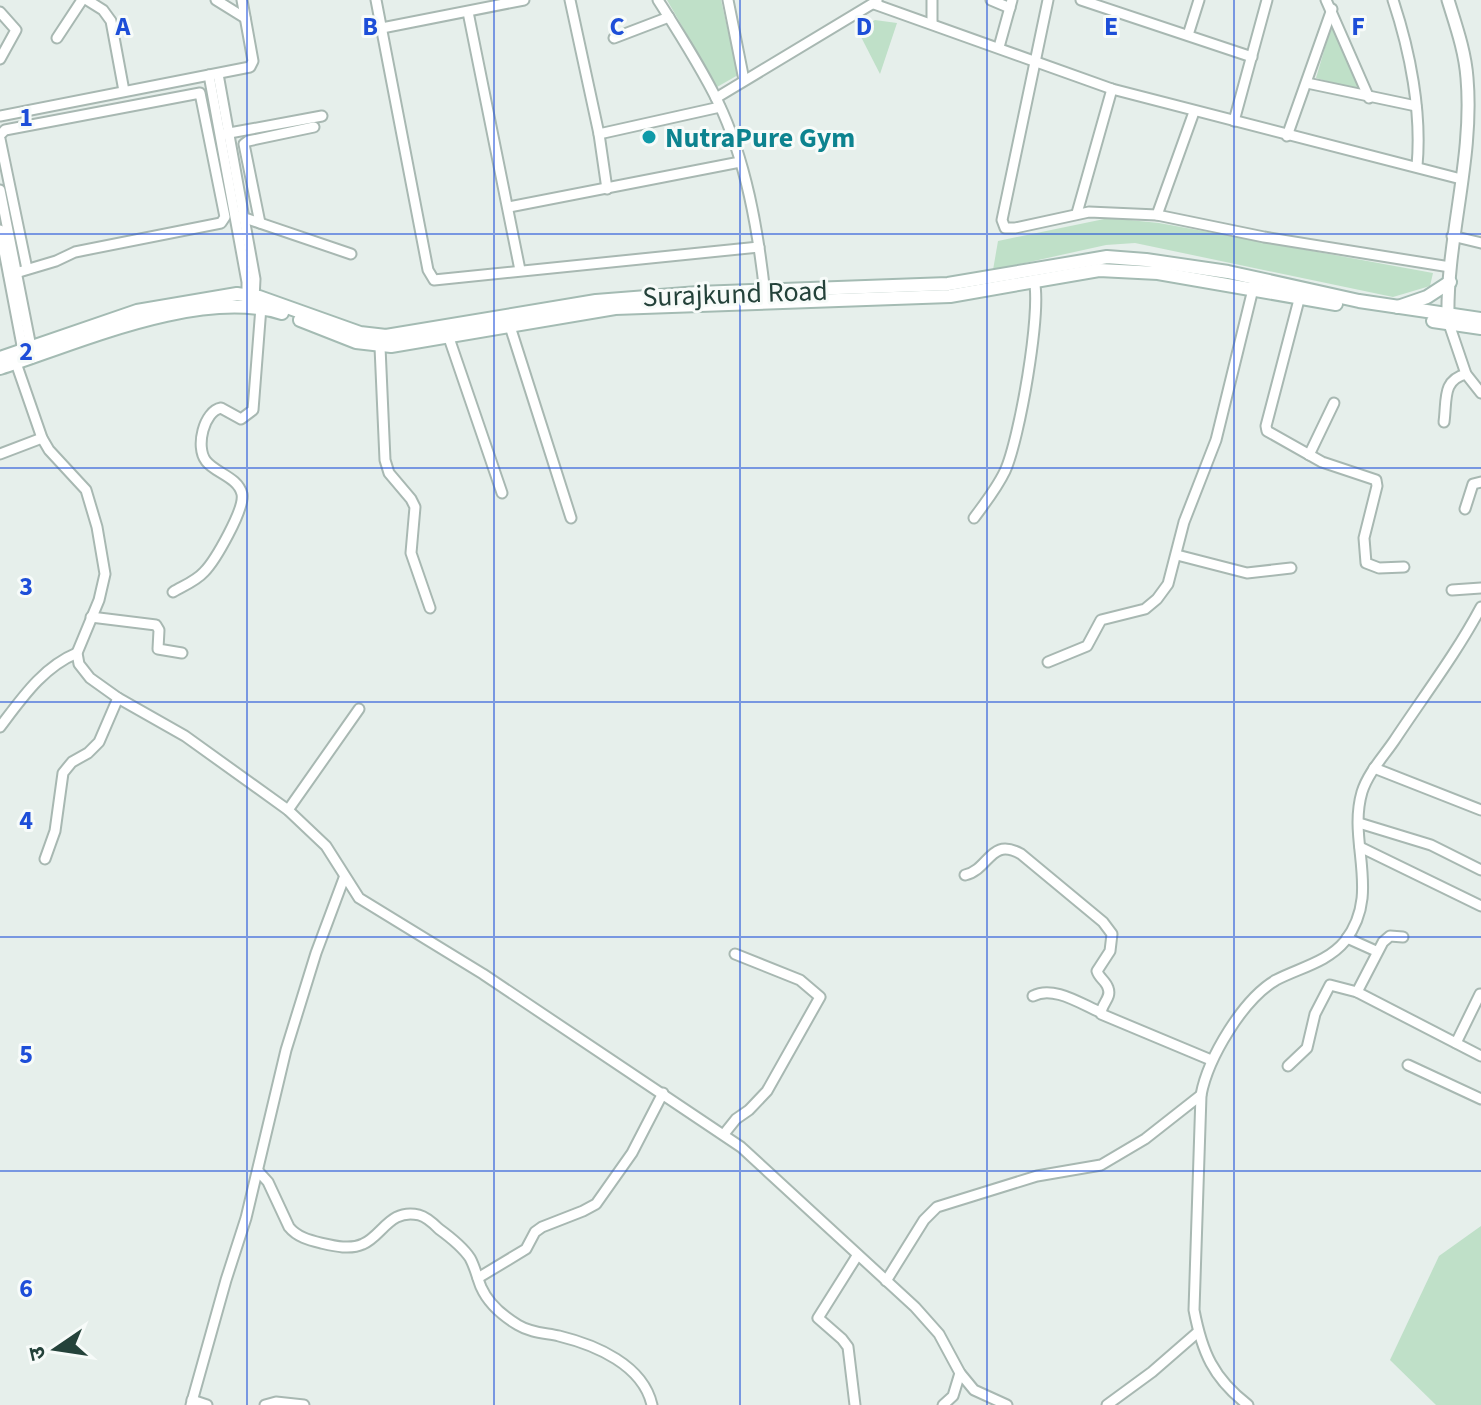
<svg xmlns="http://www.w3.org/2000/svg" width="1481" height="1405" font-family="'Source Sans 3','Noto Sans Devanagari',sans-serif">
<rect width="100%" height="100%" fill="#e6efeb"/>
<g fill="#bfe0c8">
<polygon points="667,0 721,0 738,75 717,87"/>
<polygon points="1334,17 1361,91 1316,78"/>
<polygon points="875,20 897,23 880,74 858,31"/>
<polygon points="1109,218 1159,223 1433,273 1430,286 1393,297 1135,243 1106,245 993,270 998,241"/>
<polygon points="1481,1226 1481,1405 1436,1405 1390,1360 1439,1256"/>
</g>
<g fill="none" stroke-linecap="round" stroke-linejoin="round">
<g stroke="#a8b8b2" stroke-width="13">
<g id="minor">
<polyline points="87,0 103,10 111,21 124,91"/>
<polyline points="216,0 245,18"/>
<polyline points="376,0 428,270 434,280 759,247"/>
<polyline points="570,0 599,134 607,189"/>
<path d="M658,0C679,33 701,67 718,102C746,160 758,230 765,294"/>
<polyline points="728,0 744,80"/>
<polyline points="991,0 1010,8"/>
<polyline points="1048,0 1002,220 1005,228 1015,228 1089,212 1157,215 1264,237 1450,267"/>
<polyline points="1081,0 1252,57"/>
<polyline points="1326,0 1369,98"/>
<path d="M1393,0C1410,51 1422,112 1417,166"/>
<polyline points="874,4 1112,89 1461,179"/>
<polyline points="0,12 16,30 0,59"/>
<polyline points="468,12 520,270"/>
<polyline points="932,23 932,0"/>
<polyline points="382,28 524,0"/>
<polyline points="1188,35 1199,0"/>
<polyline points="57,38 82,0"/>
<polyline points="614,38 669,17"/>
<polyline points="999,47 1012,0"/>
<polyline points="218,74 255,279 254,299"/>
<polyline points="209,75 247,282 247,301"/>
<polyline points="1307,83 1416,106"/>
<polyline points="716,98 877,1"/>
<polyline points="0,116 250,67 253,61 242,0"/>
<polyline points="1234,121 1267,0"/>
<polyline points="224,134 322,116"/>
<polyline points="599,134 720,107"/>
<polyline points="0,135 5,130 200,93 225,217 221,223 75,252 56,261 9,275"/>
<polyline points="1287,136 1332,9"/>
<polyline points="0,139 27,269"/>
<polyline points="0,190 32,352"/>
<polyline points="509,207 740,162"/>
<polyline points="1077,213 1112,89"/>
<polyline points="1157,215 1194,112"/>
<polyline points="239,216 351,254"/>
<polyline points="260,223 244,144 248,141 314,127"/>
<polyline points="0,230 24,356"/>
<polyline points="1452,236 1481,243"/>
<polyline points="1301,292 1266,426 1267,431 1322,462 1376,480 1377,486 1364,538 1366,563 1379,568 1404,567"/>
<polyline points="508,320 571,518"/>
<polyline points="1449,324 1466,374 1481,393"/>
<polyline points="449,338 502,493"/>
<polyline points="380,347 385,460 389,473 411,499 415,507 411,553 430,608"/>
<polyline points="16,363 42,438 49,450 86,490 97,527 105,574 99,600 77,653 79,664 90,678 118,698 185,736 288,810 326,846 359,898 483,974 741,1147 915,1307 939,1334 960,1373 974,1390 1007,1405"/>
<path d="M1444,422C1447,400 1442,380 1466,374"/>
<polyline points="0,454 42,438"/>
<polyline points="1309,455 1334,403"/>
<polyline points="1465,509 1473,484 1481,482"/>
<path d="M974,518C985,503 997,488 1005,471C1019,441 1042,311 1034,280"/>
<polyline points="1177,555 1247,573 1291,568"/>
<polyline points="1452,590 1481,588"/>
<path d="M173,592C183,586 196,581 204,572C215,561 245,509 242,494C238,477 215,473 206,461C195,447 204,411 221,408L241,419L253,410L261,307"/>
<polyline points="91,617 156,625 159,630 158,649 182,653"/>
<polyline points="1048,662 1087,646 1101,620 1145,609 1157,599 1168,584 1184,522 1216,440 1254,285"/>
<path d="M0,727C22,698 43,667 77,653"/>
<polyline points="1374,768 1481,810"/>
<polyline points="288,810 359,709"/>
<polyline points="1359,823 1431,845 1481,870"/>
<polyline points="1360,847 1481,906"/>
<polyline points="45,859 55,831 63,773 72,762 88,753 99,742 118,698"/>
<path d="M965,875C990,869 990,837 1021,854L1103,922L1112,934L1110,951L1097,971C1099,978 1106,981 1108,988C1112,998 1101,1004 1101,1014L1211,1060"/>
<polyline points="1347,938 1376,951"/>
<polyline points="1357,992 1383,942 1390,936 1403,937"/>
<path d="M1033,996C1053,985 1081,1004 1100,1012"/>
<polyline points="1456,1043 1480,994"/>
<polyline points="1408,1065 1481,1099"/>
<polyline points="1288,1066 1307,1048 1315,1014 1330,985 1357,992 1481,1056"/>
<polyline points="724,1134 736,1119 749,1110 767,1091 820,997 800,980 735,954"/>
<path d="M258,1171L268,1182L289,1227C297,1237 309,1240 321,1243C334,1246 350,1250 363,1244C382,1236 390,1208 419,1215C427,1217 434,1224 439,1229C450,1237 462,1246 470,1258C475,1267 477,1277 481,1287C488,1303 503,1316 518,1325C531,1333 546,1333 559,1336C596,1345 643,1365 652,1405"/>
<polyline points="478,1278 526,1249 535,1232 542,1227 583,1211 596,1204 632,1153 663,1093"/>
<polyline points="886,1281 924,1220 937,1207 1037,1176 1101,1165 1145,1139 1201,1095"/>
<polyline points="192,1400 207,1405"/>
<polyline points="191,1405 226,1280 246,1218 286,1050 316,953 344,878"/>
<polyline points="265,1405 276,1402 304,1405"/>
<polyline points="855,1405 848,1347 842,1339 818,1318 857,1256"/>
<polyline points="943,1405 953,1396 960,1373"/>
<polyline points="1107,1405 1152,1372 1198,1332"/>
<path d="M1248,1405C1213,1378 1202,1352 1194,1310L1201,1095C1208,1058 1243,999 1276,980C1299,968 1328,962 1345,941C1382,893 1347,843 1362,792C1368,773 1383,757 1394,741C1423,697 1456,654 1481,607"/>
</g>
</g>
<g stroke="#a8b8b2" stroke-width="15">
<path id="tertiary" d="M1448,0C1456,26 1465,51 1467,78C1474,159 1446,239 1448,320"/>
</g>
<g stroke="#a4bbb3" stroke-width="16">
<g id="secondary">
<polyline points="1398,307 1427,297 1450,282"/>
<polyline points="300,320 356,342 391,346 615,308 950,296 1099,270 1158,273 1336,304"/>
<polyline points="1433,321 1481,328"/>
<polyline points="0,358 137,311 237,294 259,297 360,333 386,336 596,301 698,293 948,284 1107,257 1146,260 1228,272 1359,301 1481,319"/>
<path d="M0,368C80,342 200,288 282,313"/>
</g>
</g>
<use href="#minor" stroke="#fff" stroke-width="9"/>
<use href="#tertiary" stroke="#fff" stroke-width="11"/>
<use href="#secondary" stroke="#fff" stroke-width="12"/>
</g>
<path fill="none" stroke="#1d4ed8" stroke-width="2" stroke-opacity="0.55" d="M247,0V1405M494,0V1405M740,0V1405M987,0V1405M1234,0V1405M0,234H1481M0,468H1481M0,702H1481M0,937H1481M0,1171H1481"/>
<circle fill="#0f9aa8" stroke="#f7fbf9" stroke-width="3" cx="649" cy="137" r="8"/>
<g text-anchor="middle" stroke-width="6" stroke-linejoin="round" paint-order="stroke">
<g font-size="28" font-weight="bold" fill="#0d838f" stroke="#f7fbf9" text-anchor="start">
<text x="665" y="147">NutraPure Gym</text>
</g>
<g font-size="28" fill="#24423a" stroke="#f7fbf9">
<text transform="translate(735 293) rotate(-2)" y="10">Surajkund Road</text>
</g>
</g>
<g font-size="26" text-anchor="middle" font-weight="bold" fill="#1d4ed8" stroke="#f7fbf9" stroke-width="6" stroke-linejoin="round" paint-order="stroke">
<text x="123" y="35">A</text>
<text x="370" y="35">B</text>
<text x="617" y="35">C</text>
<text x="864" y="35">D</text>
<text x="1111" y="35">E</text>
<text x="1358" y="35">F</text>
<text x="26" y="126">1</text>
<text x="26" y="360">2</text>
<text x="26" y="595">3</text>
<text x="26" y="829">4</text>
<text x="26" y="1063">5</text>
<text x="26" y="1297">6</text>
</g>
<g transform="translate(56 1349) rotate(257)" stroke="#f7fbf9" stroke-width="6" paint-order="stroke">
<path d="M0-6L14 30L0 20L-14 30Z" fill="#24423a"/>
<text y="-12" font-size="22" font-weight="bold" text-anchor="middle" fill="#24423a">उ</text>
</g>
</svg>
